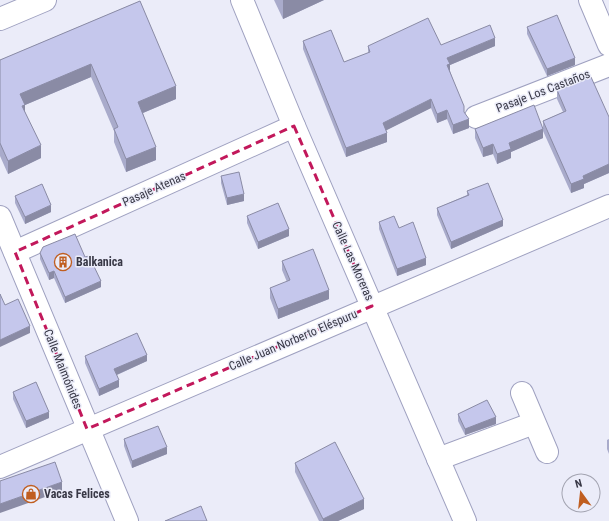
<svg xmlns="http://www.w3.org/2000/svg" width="609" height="521" font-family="'Roboto Condensed',sans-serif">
<rect width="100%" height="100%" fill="#ebecf9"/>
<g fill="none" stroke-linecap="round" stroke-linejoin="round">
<g stroke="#9fa1c0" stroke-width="24">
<g id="minor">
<polyline points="242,0 294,126 465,521"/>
<polyline points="590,0 609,45"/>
<polyline points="476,117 609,65"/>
<polyline points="0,217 127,521"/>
<polyline points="15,252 294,126"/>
<polyline points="522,393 547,452"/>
<polyline points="438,459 534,423"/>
<polyline points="0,467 609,206"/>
</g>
</g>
<g stroke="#9fa1c0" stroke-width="24">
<polyline id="major" points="0,19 45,0"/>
</g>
<use href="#minor" stroke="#fff" stroke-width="22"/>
<use href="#major" stroke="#fff" stroke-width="22"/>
</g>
<g fill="#a9abcb">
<polygon points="274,0 324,0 283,19"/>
<polygon points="140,1 176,99 143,113 156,160 126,172 114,142 114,131 91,77 25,105 25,112 41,158 8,174 0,156 0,60"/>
<polygon points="527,27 575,65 547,76 527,34"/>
<polygon points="303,41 344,62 368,53 368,46 441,45 495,46 450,65 450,71 464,112 469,128 453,134 447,119 437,123 431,108 386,130 387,142 346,157 303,49"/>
<polygon points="557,90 609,117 609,173 584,184 584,188 571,193 543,131 543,138 511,152 511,158 497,164 493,154 483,157 475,138 475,129 543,127 543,121 563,112 557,99"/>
<polygon points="221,176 244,201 227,205 221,183"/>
<polygon points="467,191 503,226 451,249 437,215 437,208 467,195"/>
<polygon points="15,196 51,212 25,224 15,203"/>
<polygon points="247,216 289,236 258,249 247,223"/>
<polygon points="379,222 399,228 426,265 397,276 379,229"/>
<polygon points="40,253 85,257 101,287 65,303 54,278 49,280 40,259"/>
<polygon points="282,261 329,299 278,319 270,298 270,288 287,282 282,270"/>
<polygon points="85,356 147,361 117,375 119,387 99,396 85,363"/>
<polygon points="13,392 49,418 26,428 13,399"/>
<polygon points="458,414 496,424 465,435 458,421"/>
<polygon points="124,439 167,454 132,468 124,446"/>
<polygon points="609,439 609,454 607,449 607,440"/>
<polygon points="295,463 364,509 338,521 319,521 295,472"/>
</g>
<g fill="#8a8ba5">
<polygon points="283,0 324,0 283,19"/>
<polygon points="495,38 495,46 450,65 450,73 447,74 447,58"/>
<polygon points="575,58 575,65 547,76 547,69"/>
<polygon points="91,64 91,77 25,105 25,118 20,94"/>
<polygon points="176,86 176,99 138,115 138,102"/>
<polygon points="431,99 431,108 383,132 383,123"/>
<polygon points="447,110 447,119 437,123 437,114"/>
<polygon points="469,119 469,128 453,134 453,125"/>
<polygon points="543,129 543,138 511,152 511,158 497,164 497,154 509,143"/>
<polygon points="387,133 387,142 346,157 346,148"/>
<polygon points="493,144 493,154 483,157 483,148"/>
<polygon points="41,145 41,158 8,174 8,161"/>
<polygon points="156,147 156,160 126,172 126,159"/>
<polygon points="609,164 609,173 584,184 584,188 571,193 571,184 583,176"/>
<polygon points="244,194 244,201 227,205 227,198"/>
<polygon points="51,205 51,212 25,224 25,217"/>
<polygon points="503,220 503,226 451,249 451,242"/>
<polygon points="289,229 289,236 258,249 258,242"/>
<polygon points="426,258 426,265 397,276 397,269"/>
<polygon points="54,271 54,278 49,280 49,273"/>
<polygon points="101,281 101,287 65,303 65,297"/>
<polygon points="329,290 329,299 278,319 278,309"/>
<polygon points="30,326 30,333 0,347 0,340"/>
<polygon points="147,355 147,361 114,376 114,369"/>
<polygon points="119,380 119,387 99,396 99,389"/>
<polygon points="49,412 49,418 26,428 26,421"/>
<polygon points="496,417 496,424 465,435 465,429"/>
<polygon points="167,447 167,454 132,468 132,461"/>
<polygon points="62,482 62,491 0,513 0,504"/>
<polygon points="364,499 364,509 338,521 323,521 323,519"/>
</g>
<g fill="#c5c7ec" stroke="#8a8ba5">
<polygon points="140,1 176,86 138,102 156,147 126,159 114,129 118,127 91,64 20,94 25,105 22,106 41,145 8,161 0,143 0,60"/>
<polygon points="557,15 575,58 547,69 527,27"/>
<polygon points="428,18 441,45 490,25 495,38 447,58 450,64 447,65 464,106 464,112 469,119 453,125 447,110 437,114 431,99 383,123 387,133 346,148 303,41 331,30 344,62 370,52 368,46"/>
<polygon points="591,77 609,117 609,164 583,176 584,179 571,184 543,121 566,111 557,90"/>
<polygon points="534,105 543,129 509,143 511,149 497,154 493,144 483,148 475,129"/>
<polygon points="239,172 244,194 227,198 221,176"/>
<polygon points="488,183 503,220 451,242 437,208 469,195 467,191"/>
<polygon points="42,184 51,205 25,217 15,196"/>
<polygon points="278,203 289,229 258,242 247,216"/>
<polygon points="394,216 399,228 413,222 426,258 397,269 379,222"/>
<polygon points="75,234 85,257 89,256 101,281 65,297 54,271 49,273 40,253 43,247"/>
<polygon points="313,249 329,290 278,309 270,288 290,280 282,261"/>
<polygon points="0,294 5,305 18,299 30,326 0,340"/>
<polygon points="137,333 147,355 114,369 119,380 99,389 85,356"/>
<polygon points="36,382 49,412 26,421 13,392"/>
<polygon points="487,400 496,417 465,429 458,414"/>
<polygon points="158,426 167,447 132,461 124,439"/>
<polygon points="335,442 364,499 323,519 295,463"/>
<polygon points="55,462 62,482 0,504 0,481"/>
<polygon points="201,506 207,521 165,521"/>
</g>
<path fill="none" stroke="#c2185b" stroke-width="3" stroke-dasharray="8 5" stroke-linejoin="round" d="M294,126L372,306L87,429L15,252Z"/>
<defs>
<g id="building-ring" transform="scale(0.9)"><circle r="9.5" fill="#ebecf9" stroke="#c05e20" stroke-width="1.5"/><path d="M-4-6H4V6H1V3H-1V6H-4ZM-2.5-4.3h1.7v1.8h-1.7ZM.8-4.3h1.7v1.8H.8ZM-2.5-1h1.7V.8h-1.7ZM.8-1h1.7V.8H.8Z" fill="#c05e20"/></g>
<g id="shop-ring" transform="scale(0.9)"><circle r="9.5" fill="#ebecf9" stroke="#c05e20" stroke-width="1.5"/><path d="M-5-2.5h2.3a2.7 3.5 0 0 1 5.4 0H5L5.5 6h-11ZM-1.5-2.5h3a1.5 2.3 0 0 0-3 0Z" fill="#c05e20"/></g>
</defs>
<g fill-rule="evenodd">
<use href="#building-ring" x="63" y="262"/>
<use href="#shop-ring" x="31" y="494"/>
</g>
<g text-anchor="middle" stroke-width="3" stroke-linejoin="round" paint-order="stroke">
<g font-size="12" fill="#383846" stroke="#ebecf9">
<text transform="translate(543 91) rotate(-21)" y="4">Pasaje Los Castaños</text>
<text transform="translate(154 189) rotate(-24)" y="4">Pasaje Atenas</text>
<text transform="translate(353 261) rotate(66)" y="4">Calle Las Moreras</text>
<text transform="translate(293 340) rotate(-23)" y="4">Calle Juan Norberto Eléspuru</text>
<text transform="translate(63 369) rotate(68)" y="4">Calle Maimónides</text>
</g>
<g font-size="12" font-weight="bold" fill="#383846" stroke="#ebecf9" text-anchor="start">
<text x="76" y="266">Balkanica</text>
<text x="44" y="498">Vacas Felices</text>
</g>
</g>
<g transform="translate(581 493) rotate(345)"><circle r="19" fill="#ebecf9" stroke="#a3a4b1"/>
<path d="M0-3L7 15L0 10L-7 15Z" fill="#c05e20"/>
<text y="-6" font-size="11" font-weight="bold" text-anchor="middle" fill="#383846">N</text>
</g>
</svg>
